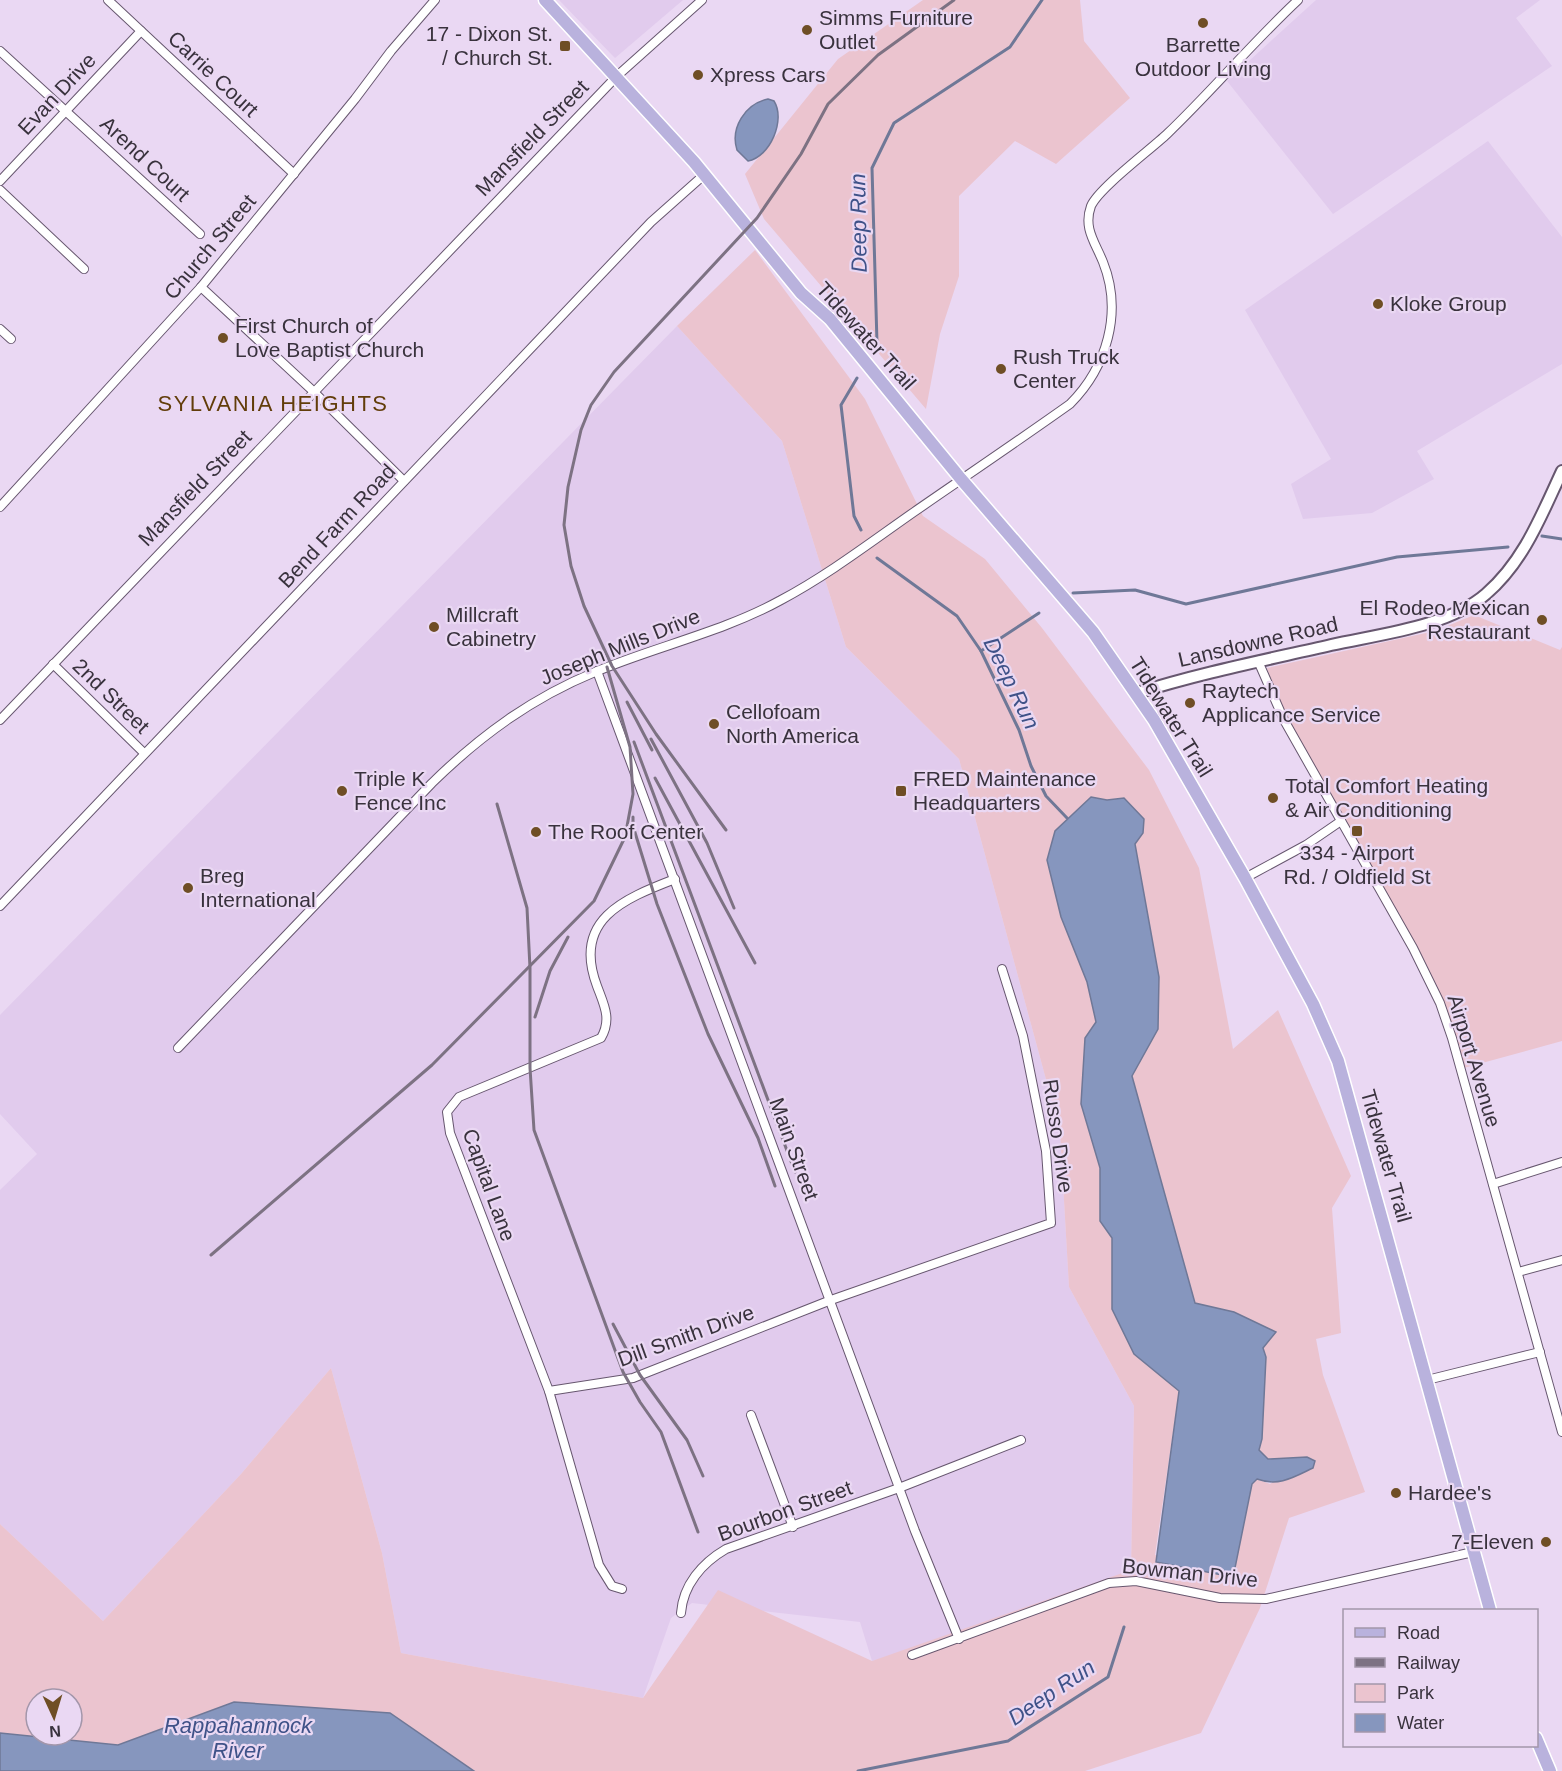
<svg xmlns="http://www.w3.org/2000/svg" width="1562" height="1771" font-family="Helvetica,sans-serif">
<rect width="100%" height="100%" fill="#ead8f3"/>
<g fill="#e1cbed">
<polygon points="559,0 683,0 615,58"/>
<polygon points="1316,0 1540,0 1516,18 1552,66 1333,214 1227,81"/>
<polygon points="1488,141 1562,237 1562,364 1417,451 1434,479 1372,513 1303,519 1291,484 1331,459 1245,310"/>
<polygon points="677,326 782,441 846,647 959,759 1060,1131 1069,1287 1134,1406 1131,1570 1100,1607 872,1661 860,1622 692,1603 671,1618 643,1698 401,1653 382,1553 331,1368 241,1474 103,1621 0,1524 0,1190 37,1154 0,1114 0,1015"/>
</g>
<g fill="#ebc4cf" fill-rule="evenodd">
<polygon points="923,0 1080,0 1084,41 1130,98 1056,164 1015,141 959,196 959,276 940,334 926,409 764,219 745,174 838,59"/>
<path d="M755,250L865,399L923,516L985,559L1042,628L1149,770L1199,868L1233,1049L1278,1010L1351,1176L1332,1208L1341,1333L1316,1339L1323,1375L1365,1492L1289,1518L1260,1608L1201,1733L1085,1771H474L390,1713L234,1702L118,1745L0,1733V1524L103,1621L241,1474L331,1368L382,1553L401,1653L643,1698L718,1590L872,1661L1131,1570L1134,1406L1069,1287L1060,1131L959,759L846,647L782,441L677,326ZM1123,798L1143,833L1135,844L1159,977L1158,1029L1132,1076L1195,1303L1234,1312L1275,1333L1263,1348L1266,1357L1262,1439L1259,1450L1267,1459L1307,1457L1270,1484L1257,1479L1252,1484L1235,1568L1194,1571L1155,1555L1179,1391L1134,1354L1112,1309V1238L1100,1221V1168L1081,1104L1085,1038L1096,1022L1087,982L1061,917L1047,860L1106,800ZM36,1699H72V1735H36Z"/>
<polygon points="1474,615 1560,650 1562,647 1562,1041 1460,1069 1440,1003 1273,699 1267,668 1435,631"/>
</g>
<g fill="#8696be" stroke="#6f7897" stroke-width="1.5">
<path d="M768,99L774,101C786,120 770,157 748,161L737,150C730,128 745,104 768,99Z"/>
<path d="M1091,797L1107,800L1124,798L1144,819L1143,833L1135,844L1159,977L1158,1029L1132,1076L1195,1303L1234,1312L1276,1332L1263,1348L1266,1357L1262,1439L1259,1450L1268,1459L1307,1457L1315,1461L1313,1468C1294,1477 1279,1487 1257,1479L1252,1484L1235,1568L1227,1576L1156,1562L1179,1391L1134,1354L1112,1309V1238L1100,1221V1168L1081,1104L1085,1038L1096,1022L1087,982L1061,917L1047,860L1055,831Z"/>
<polygon points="234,1702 390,1713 474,1771 0,1771 0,1733 118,1745"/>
</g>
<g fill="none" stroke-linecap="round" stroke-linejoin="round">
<g stroke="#6f7897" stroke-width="3">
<polyline points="877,343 872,168 894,123 1010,47 1042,0"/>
<polyline points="857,378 841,405 854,516 861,530"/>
<polyline points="1542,536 1562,539"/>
<polyline points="877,558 957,616 981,651 1019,730 1031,766 1046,796 1067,818"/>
<polyline points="1073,593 1135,590 1186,604 1397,557 1508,547"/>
<polyline points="981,651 1039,613"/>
<polyline points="858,1771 1008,1741 1108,1677 1124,1627"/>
</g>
<g stroke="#67576f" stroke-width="10">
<g id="street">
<polyline points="108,0 294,174"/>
<polyline points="0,51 200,234"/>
<polyline points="0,181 141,31"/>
<polyline points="0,190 84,269"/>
<polyline points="201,287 313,391 404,481"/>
<polyline points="0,329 11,339"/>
<polyline points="0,507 201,287 355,99 391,51 435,0"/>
<polyline points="1258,661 1284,720 1413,948 1440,1003 1452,1038 1562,1432"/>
<polyline points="53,664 144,753"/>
<polyline points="597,671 915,1531 959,1639"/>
<polyline points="0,720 617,76 702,0"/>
<polyline points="1245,878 1306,845 1341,821"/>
<polyline points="0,906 651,222 705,174"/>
<path d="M178,1048L432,783C481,735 532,698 595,672C657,646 723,632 781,600C828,575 871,542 914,512C966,476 1018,441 1070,404C1107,367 1123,312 1103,262C1095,242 1083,228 1091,206C1099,188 1150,150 1167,134C1212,91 1252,43 1298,0"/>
<polyline points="1493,1184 1562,1162"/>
<polyline points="1518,1272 1562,1260"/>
<polyline points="1427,1380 1540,1352"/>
<polyline points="549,1391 633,1378 831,1300 1051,1223 1046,1151 1023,1036 1002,969"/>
<polyline points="751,1415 793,1527"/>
<path d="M622,1589L612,1586L599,1565L549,1391L450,1133L447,1112L459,1097L601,1038C612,1019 604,1005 597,986C572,920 623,899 675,879"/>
<path d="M681,1613C683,1585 702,1563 726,1549L899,1488L1021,1440"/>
<polyline points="912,1655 1109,1583 1136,1581 1220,1598 1266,1599 1473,1552"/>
</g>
</g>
<g stroke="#67576f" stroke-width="14">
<path id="secondary" d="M1137,693C1200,673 1266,660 1331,645C1380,634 1448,627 1486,594C1524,561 1541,516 1562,471"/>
</g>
<g stroke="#fff" stroke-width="15">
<g id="primary">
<polyline points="545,0 694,162 801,293 830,319 961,479 1093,632 1154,720 1245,878 1313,1004 1338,1061 1490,1610"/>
<polyline points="1536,1738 1550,1771"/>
</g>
</g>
<use href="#street" stroke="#fff" stroke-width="8"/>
<use href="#secondary" stroke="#fff" stroke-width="10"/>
<use href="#primary" stroke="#b9b2dd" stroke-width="12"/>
<g stroke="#7d7283" stroke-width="3">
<polyline points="627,702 652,750"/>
<polyline points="651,739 707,843 734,908"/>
<polyline points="634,742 795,1172"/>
<polyline points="655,778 755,963"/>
<polyline points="497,804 527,908 530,968 530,1068 534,1130 623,1372 640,1402 661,1432 698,1532"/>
<polyline points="633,817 633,826 657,904 708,1034 758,1138 775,1186"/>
<polyline points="726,830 656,734 612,666 584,606 571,566 564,525 568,487 581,430 591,405 614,372 757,218 801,154 828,104 878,55 954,0"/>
<polyline points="535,1017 550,971 568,937"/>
<polyline points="211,1255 432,1065 594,901 625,837 633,794 630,747 607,667"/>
<polyline points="613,1324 640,1375 687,1440 703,1476"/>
</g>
</g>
<g fill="#6f4e25" stroke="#ead8f3" stroke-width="2">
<circle cx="1203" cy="23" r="6"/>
<circle cx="807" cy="30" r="6"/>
<rect x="559" y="40" width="12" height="12" rx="3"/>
<circle cx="698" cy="75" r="6"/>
<circle cx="1378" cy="304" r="6"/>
<circle cx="223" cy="338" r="6"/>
<circle cx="1001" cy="369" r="6"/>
<circle cx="1542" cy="620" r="6"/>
<circle cx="434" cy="627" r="6"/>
<circle cx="1190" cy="703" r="6"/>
<circle cx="714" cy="724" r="6"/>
<circle cx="342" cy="791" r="6"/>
<rect x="895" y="785" width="12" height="12" rx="3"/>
<circle cx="1273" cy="798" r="6"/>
<rect x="1351" y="825" width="12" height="12" rx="3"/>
<circle cx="536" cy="832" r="6"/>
<circle cx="188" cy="888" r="6"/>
<circle cx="1396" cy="1493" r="6"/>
<circle cx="1546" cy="1542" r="6"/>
</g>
<g text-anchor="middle" stroke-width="4.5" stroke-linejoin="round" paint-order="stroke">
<g font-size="21" fill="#39323d" stroke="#ead8f3" text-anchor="start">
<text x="819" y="25">Simms Furniture<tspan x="819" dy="24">Outlet</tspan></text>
<text x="553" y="41" text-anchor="end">17 - Dixon St.<tspan x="553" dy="24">/ Church St.</tspan></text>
<text x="1203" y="52" text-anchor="middle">Barrette<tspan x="1203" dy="24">Outdoor Living</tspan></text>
<text x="710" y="82">Xpress Cars</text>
<text x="1390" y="311">Kloke Group</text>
<text x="235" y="333">First Church of<tspan x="235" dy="24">Love Baptist Church</tspan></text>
<text x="1013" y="364">Rush Truck<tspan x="1013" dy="24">Center</tspan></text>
<text x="1530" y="615" text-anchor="end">El Rodeo Mexican<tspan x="1530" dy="24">Restaurant</tspan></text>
<text x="446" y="622">Millcraft<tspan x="446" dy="24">Cabinetry</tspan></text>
<text x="1202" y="698">Raytech<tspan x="1202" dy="24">Applicance Service</tspan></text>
<text x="726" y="719">Cellofoam<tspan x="726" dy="24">North America</tspan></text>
<text x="354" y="786">Triple K<tspan x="354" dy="24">Fence Inc</tspan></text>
<text x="913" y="786">FRED Maintenance<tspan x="913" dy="24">Headquarters</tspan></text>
<text x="1285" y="793">Total Comfort Heating<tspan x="1285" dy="24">&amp; Air Conditioning</tspan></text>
<text x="548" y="839">The Roof Center</text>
<text x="1357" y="860" text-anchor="middle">334 - Airport<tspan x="1357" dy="24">Rd. / Oldfield St</tspan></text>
<text x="200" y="883">Breg<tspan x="200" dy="24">International</tspan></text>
<text x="1408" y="1500">Hardee's</text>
<text x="1534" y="1549" text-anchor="end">7-Eleven</text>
</g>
<g font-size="21" fill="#39323d" stroke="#ead8f3">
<text transform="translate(213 74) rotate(43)" y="7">Carrie Court</text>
<text transform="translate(57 94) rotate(-47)" y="7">Evan Drive</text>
<text transform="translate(532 138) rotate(-46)" y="7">Mansfield Street</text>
<text transform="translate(145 159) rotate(43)" y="7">Arend Court</text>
<text transform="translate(210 247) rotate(-50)" y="7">Church Street</text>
<text transform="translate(866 336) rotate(48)" y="7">Tidewater Trail</text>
<text transform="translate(195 488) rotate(-46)" y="7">Mansfield Street</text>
<text transform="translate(337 526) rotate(-47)" y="7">Bend Farm Road</text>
<text transform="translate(1258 642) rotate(-13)" y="7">Lansdowne Road</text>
<text transform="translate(620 647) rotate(-22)" y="7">Joseph Mills Drive</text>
<text transform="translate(111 696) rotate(44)" y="7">2nd Street</text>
<text transform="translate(1171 717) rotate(58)" y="7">Tidewater Trail</text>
<text transform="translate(1474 1061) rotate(73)" y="7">Airport Avenue</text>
<text transform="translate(1058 1136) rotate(82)" y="7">Russo Drive</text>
<text transform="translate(794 1149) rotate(70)" y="7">Main Street</text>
<text transform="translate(1386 1156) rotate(74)" y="7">Tidewater Trail</text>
<text transform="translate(489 1185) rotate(70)" y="7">Capital Lane</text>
<text transform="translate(686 1336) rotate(-20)" y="7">Dill Smith Drive</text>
<text transform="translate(785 1511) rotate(-20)" y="7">Bourbon Street</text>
<text transform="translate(1190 1573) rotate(6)" y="7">Bowman Drive</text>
</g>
<g font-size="22" font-style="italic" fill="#3f5288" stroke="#ead8f3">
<text transform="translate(858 223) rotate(-91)" y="8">Deep Run</text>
<text transform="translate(1012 683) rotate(64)" y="8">Deep Run</text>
<text transform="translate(1051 1692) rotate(-34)" y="8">Deep Run</text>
<text x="238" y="1733">Rappahannock<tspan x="238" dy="25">River</tspan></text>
</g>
<g font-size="22" letter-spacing="1.5" fill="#623d0a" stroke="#ead8f3">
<text x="273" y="411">SYLVANIA HEIGHTS</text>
</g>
</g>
<rect x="1343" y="1609" width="195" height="138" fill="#ead8f3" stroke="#a396aa" stroke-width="1.5"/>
<rect x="1355" y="1628" width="30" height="9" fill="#b9b2dd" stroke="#a396aa" stroke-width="1.5"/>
<text x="1397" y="1639" font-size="18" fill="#39323d">Road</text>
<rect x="1355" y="1658" width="30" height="9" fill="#7d7283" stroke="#a396aa" stroke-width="1.5"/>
<text x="1397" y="1669" font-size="18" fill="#39323d">Railway</text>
<rect x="1355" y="1684" width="30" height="18" fill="#ebc4cf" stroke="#a396aa" stroke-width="1.5"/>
<text x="1397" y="1699" font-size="18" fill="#39323d">Park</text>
<rect x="1355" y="1714" width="30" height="18" fill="#8696be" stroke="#a396aa" stroke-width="1.5"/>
<text x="1397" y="1729" font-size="18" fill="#39323d">Water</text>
<g transform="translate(54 1717) rotate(176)"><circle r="28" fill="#ead8f3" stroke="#a396aa" stroke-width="1.5"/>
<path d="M0-4.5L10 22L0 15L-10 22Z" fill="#6f4e25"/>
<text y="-9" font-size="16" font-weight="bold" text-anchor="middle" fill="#39323d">N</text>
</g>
</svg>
